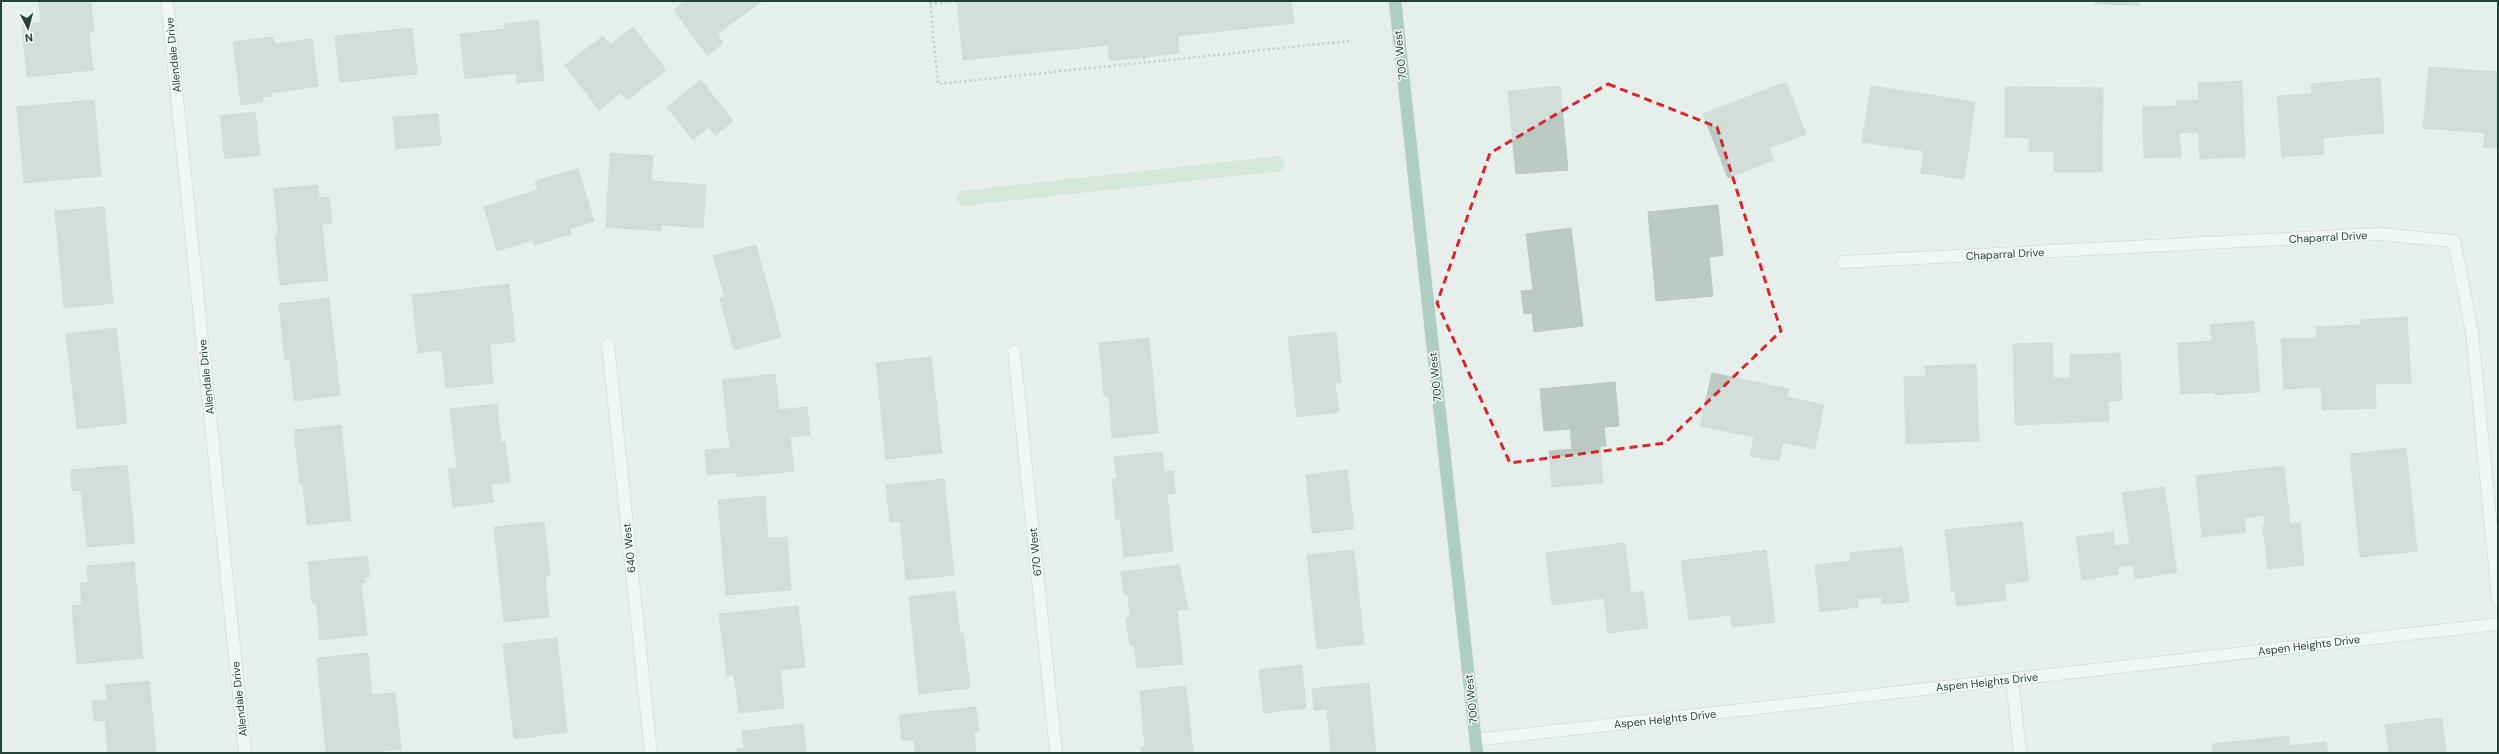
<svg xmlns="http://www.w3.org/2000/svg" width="2499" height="754" font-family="'DM Sans',sans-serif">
<rect width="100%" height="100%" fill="#e6efeb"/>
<polygon fill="#bfe0c8" points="1278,156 1282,158 1285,164 1281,171 962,206 956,199 961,191"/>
<g fill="#bbcac4" stroke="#b8c9c2">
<polygon points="39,1 91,1 94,32 89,32 93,70 27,77 22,25 41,23"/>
<polygon points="685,1 760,1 761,2 717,34 723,43 707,55 674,10"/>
<polygon points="957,1 1291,1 1294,23 1178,36 1179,53 1144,57 1110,61 1108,45 963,60"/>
<polygon points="2095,1 2139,1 2139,5 2095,4"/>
<polygon points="538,20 544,80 517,83 516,73 465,79 460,34 505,29 505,24"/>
<polygon points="633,27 666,70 627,100 621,93 599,110 565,65 603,36 610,45"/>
<polygon points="412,28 417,74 340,82 335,36"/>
<polygon points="273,37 275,44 312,39 318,86 271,93 271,96 262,97 263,102 241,105 233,42"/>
<polygon points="2429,67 2498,72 2498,148 2483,147 2485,133 2423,128"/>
<polygon points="2380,78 2384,133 2315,138 2311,84"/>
<polygon points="701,80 733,121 715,135 709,127 693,140 667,107"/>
<polygon points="2242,81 2245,157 2200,159 2199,132 2178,133 2176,101 2199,100 2198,83"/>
<polygon points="1786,82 1806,134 1769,148 1774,160 1728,178 1703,114"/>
<polygon points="1560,86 1568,170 1516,174 1508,91"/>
<polygon points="1871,86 1975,102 1964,179 1921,173 1924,151 1862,142"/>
<polygon points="2005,87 2103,88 2102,172 2054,172 2054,152 2029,151 2030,138 2005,137"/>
<polygon points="2312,94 2315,138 2323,138 2324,154 2282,157 2277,96"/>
<polygon points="94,100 101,176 24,183 17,107"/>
<polygon points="2177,106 2181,157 2144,158 2143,107"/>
<polygon points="255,112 260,155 225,159 220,116"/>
<polygon points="438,114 441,145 396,149 393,117"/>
<polygon points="610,153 653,156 651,181 706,185 703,228 661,225 661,231 606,227"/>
<polygon points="578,169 594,221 569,229 571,234 534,245 533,240 497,251 484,207 538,190 535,181"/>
<polygon points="318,185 319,198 329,197 332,223 322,224 328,280 280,285 275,235 278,235 274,189"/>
<polygon points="1718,205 1723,255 1709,257 1713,296 1656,301 1648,212"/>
<polygon points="104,207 113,303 64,308 55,211"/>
<polygon points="1571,228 1583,326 1534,332 1532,313 1524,314 1521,291 1533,290 1526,234"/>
<polygon points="756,245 781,337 734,350 720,298 725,297 713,256"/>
<polygon points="509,284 515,342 490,344 493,383 446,388 442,350 418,353 412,295"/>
<polygon points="329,298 340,395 294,401 290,359 285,360 279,304"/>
<polygon points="2407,317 2411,383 2375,384 2376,408 2322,410 2321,387 2284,389 2281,339 2317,338 2316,327 2361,325 2361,320"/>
<polygon points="2254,321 2260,392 2215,395 2215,392 2181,394 2178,343 2212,341 2210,325"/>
<polygon points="116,328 127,423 77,429 66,334"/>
<polygon points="1336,332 1341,382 1335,383 1339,412 1297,417 1288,337"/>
<polygon points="1149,338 1158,433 1112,438 1109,397 1104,396 1099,343"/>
<polygon points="2052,343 2053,378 2070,378 2070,355 2120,353 2122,400 2108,401 2109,421 2015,425 2013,344"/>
<polygon points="931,357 942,453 886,459 876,363"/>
<polygon points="1976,364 1979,441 1906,444 1904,377 1926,376 1925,366"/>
<polygon points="1712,373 1789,389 1787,397 1824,405 1815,449 1783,442 1779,461 1750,456 1754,437 1700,426"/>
<polygon points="775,374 779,410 807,407 810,435 790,437 794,471 737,477 737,472 707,475 705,450 730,448 722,380"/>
<polygon points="1615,382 1619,426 1604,427 1606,446 1572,449 1570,429 1544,431 1540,389"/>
<polygon points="497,404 501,443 505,442 510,482 491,484 493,502 453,507 448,469 457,468 450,409"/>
<polygon points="341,425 351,520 307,525 303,484 300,485 294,430"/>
<polygon points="1600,447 1603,483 1552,487 1549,451"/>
<polygon points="2406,448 2417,551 2360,557 2350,454"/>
<polygon points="1162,452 1164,472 1173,471 1175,493 1167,494 1173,551 1124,557 1120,519 1116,519 1112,479 1117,479 1114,457"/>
<polygon points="127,465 135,543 87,547 81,490 72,491 71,470"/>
<polygon points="2284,466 2290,524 2300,523 2304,565 2268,569 2263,526 2265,526 2264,515 2244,518 2246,532 2202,537 2196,476"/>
<polygon points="1347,470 1354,529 1312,533 1306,475"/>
<polygon points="944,479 954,575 906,580 900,521 890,522 886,485"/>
<polygon points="2164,487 2177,572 2135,579 2122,493"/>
<polygon points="765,496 768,538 787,537 791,590 726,595 718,500"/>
<polygon points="544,522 550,575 545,576 549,617 504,622 494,527"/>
<polygon points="2022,522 2029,581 2004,584 2006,600 1957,606 1955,591 1952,591 1945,530"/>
<polygon points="2113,532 2115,546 2129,544 2133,565 2117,567 2119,574 2082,580 2076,537"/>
<polygon points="1625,543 1631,593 1643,591 1648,628 1608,633 1604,598 1552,605 1546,553"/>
<polygon points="1902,547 1909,602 1882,604 1882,597 1857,599 1858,607 1820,612 1815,565 1851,561 1850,553"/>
<polygon points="1354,550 1364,644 1317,649 1307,555"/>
<polygon points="1766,550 1775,622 1732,627 1731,615 1689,620 1681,561"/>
<polygon points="367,556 370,577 364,577 365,583 361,583 367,635 320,640 316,603 312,603 308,562"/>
<polygon points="134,562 143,658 77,664 72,606 82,605 80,583 88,583 87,566"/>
<polygon points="1179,565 1188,609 1177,610 1183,664 1137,668 1134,645 1130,645 1126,618 1130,618 1128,594 1124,595 1121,572"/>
<polygon points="955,591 960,633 963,633 970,688 919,694 909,597"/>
<polygon points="798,606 805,667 780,670 784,708 739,713 734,674 727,676 719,614"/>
<polygon points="557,638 567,732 514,739 503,644"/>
<polygon points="368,653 372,695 395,693 401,749 363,753 326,753 317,658"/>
<polygon points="1302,665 1306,708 1264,713 1259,670"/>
<polygon points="149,681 156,753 108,753 105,720 94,721 92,701 107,700 106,685"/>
<polygon points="1369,683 1376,753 1331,753 1327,709 1314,710 1312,689"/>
<polygon points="1186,686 1193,753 1142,753 1141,747 1145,747 1140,691"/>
<polygon points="976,707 979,731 974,732 976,753 915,753 914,739 902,741 899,715"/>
<polygon points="2442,718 2446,753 2389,753 2385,725"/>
<polygon points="803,724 806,753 737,753 737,749 744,748 742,731"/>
<polygon points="2288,736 2289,746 2326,742 2328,753 2213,753 2212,744"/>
</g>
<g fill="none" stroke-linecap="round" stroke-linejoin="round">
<g stroke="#a8b8b2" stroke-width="13">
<g id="minor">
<polyline points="167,1 245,753"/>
<polyline points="1843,262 2379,234 2454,241 2472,332 2498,599"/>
<polyline points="608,344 651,753"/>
<polyline points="1014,351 1056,753"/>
<polyline points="2012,679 2020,753"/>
<polyline points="1476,740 2498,624"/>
</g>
</g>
<g stroke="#c2cac8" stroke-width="13">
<polyline id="major" points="1395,1 1477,753"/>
</g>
<g stroke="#86b3a5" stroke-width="2.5" stroke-dasharray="2 3" stroke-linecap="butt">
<polyline points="930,1 938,84 1349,41"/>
<polyline points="930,4 957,1"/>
<polyline points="1144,57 1145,62"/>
</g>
<use href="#minor" stroke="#fff" stroke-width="12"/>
<use href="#major" stroke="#6aa596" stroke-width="12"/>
</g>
<path d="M0 0H2499V754H0ZM1608,84L1717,127L1781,331L1665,443L1510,463L1437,303L1490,153Z" fill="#e6efeb" fill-opacity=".55" fill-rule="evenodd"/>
<path fill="none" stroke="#d62828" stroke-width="3" stroke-dasharray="8 5" stroke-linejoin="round" d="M1608,84L1717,127L1781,331L1665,443L1510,463L1437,303L1490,153Z"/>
<g text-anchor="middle" stroke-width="3" stroke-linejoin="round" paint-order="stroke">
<g font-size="11" fill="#24423a" stroke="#f7fbf9">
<text transform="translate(173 55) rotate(-96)" y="4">Allendale Drive</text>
<text transform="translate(1400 55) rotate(-96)" y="4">700 West</text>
<text transform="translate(2328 237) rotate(-3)" y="4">Chaparral Drive</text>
<text transform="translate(2005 254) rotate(-3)" y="4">Chaparral Drive</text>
<text transform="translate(206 377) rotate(-96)" y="4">Allendale Drive</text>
<text transform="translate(1435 377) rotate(-96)" y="4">700 West</text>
<text transform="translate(629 548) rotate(-96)" y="4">640 West</text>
<text transform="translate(1035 552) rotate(-96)" y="4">670 West</text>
<text transform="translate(2309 645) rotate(-7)" y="4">Aspen Heights Drive</text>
<text transform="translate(1987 682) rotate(-6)" y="4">Aspen Heights Drive</text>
<text transform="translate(239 699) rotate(-96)" y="4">Allendale Drive</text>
<text transform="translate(1471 699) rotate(-96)" y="4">700 West</text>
<text transform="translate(1665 719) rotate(-6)" y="4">Aspen Heights Drive</text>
</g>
</g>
<rect width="2499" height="754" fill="none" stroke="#24423a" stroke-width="4"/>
<g transform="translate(28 28) rotate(174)" stroke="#f7fbf9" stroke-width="3" paint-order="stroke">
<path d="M0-3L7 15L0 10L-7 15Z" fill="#24423a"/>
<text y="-6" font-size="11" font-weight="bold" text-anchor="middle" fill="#24423a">N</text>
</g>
</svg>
